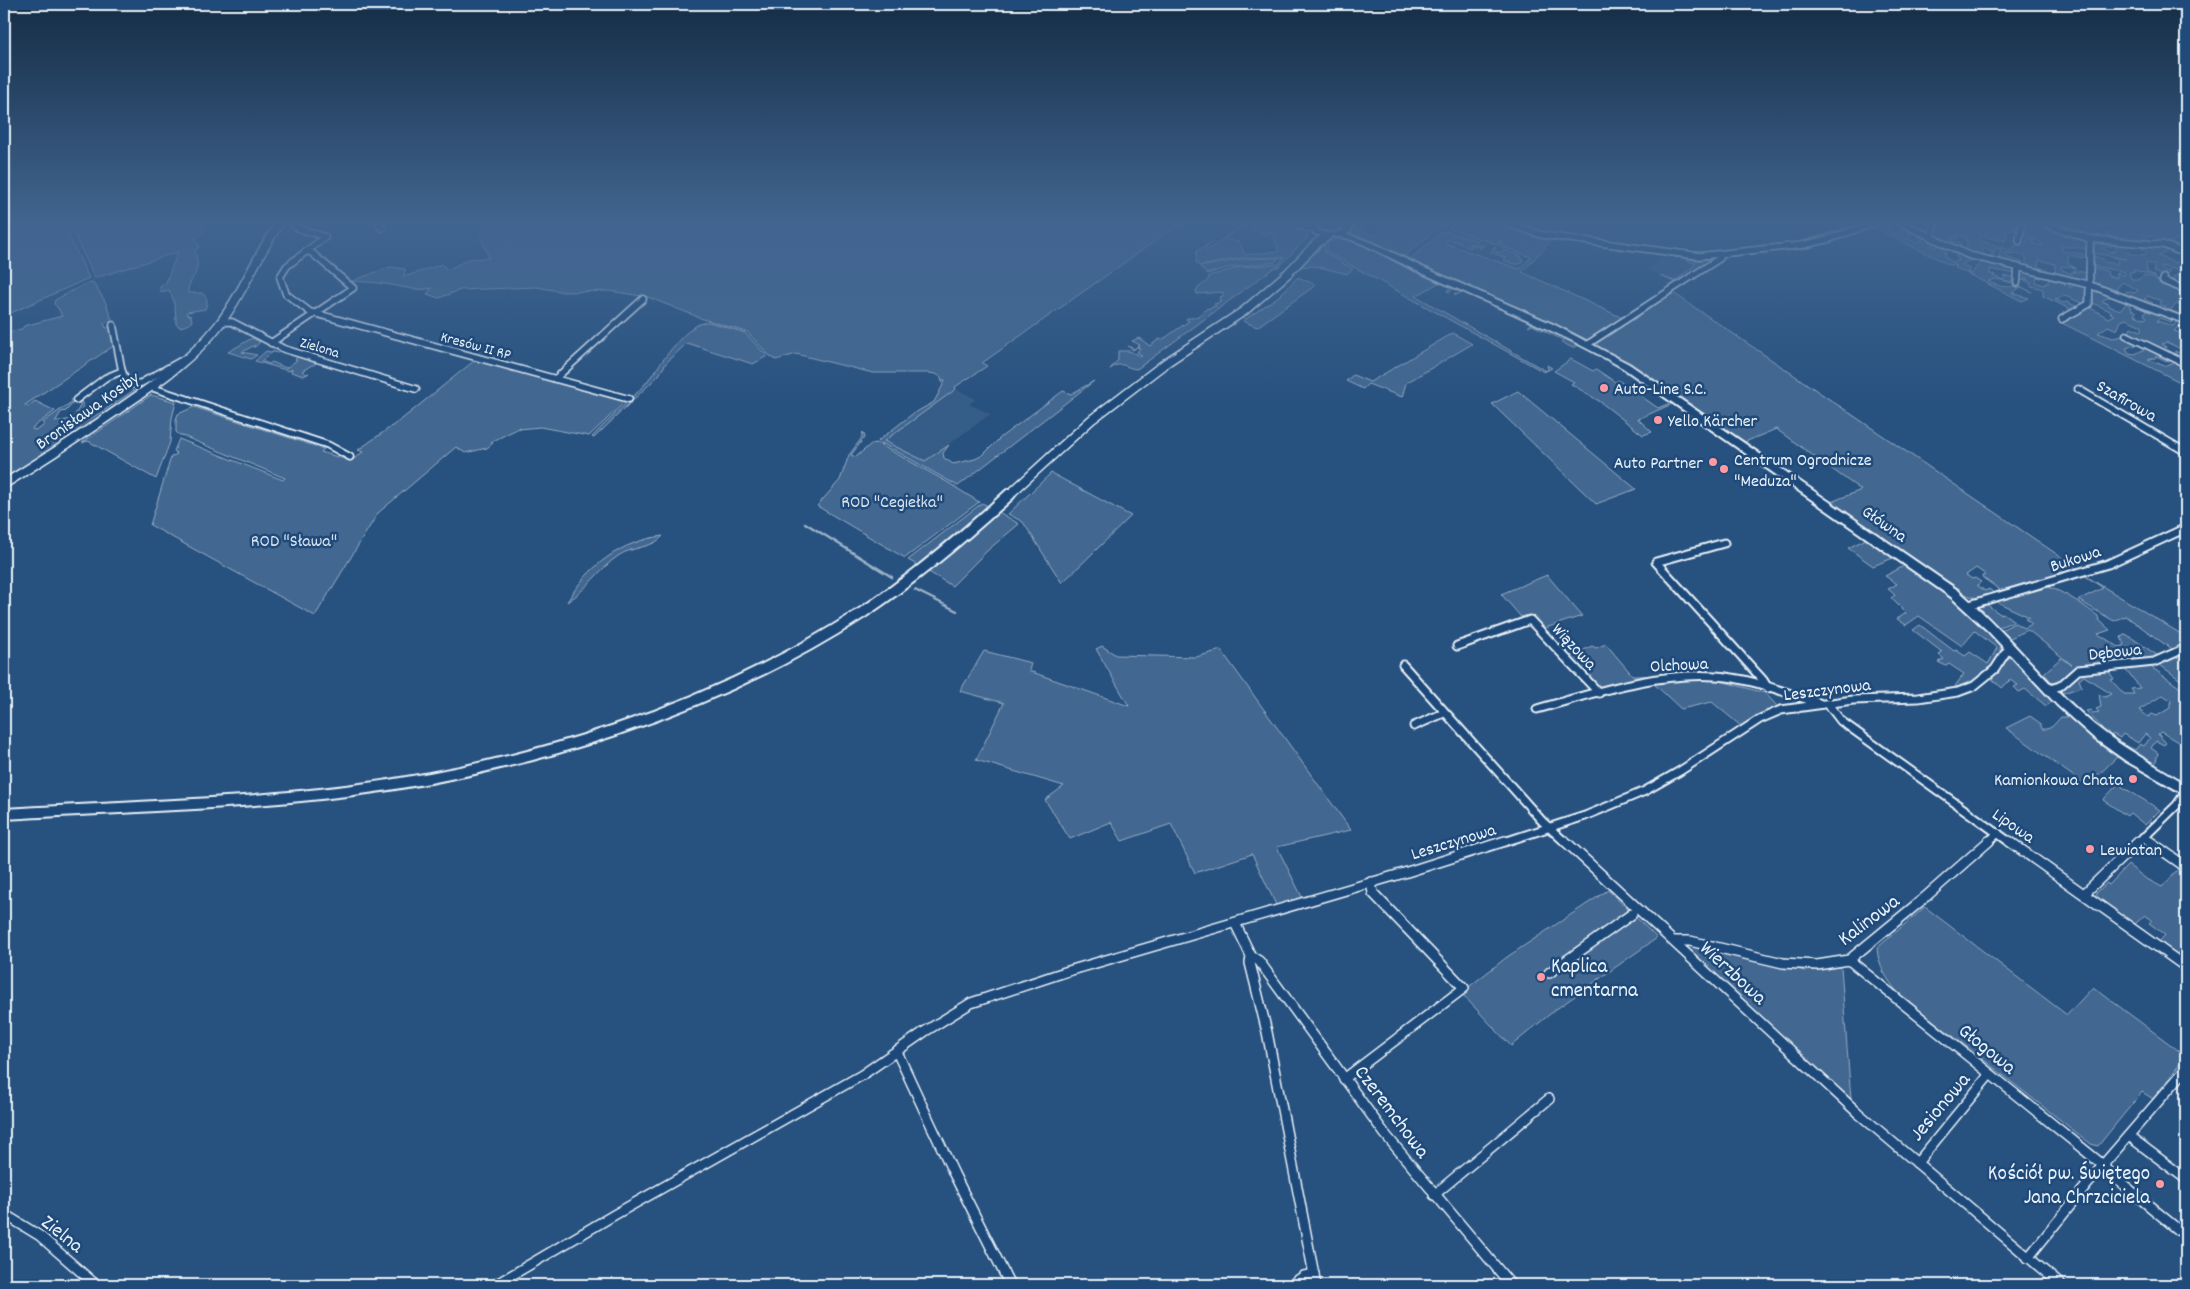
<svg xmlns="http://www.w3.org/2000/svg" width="2190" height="1289" font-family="Dekko,sans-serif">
<rect width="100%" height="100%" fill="#27517f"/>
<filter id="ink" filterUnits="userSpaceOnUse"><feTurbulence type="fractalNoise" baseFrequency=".02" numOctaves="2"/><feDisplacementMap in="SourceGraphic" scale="10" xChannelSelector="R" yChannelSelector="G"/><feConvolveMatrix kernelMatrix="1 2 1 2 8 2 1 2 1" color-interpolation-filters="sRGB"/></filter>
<g filter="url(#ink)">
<g fill="#355d88">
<polygon points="1666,255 1679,258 1681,257 1696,263 1674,281 1647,270"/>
<polygon points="956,389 976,399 969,404 991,414 925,461 884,441"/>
</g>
<g fill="#436891" stroke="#96acc4" fill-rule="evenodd">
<polygon points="4,224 63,224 89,278 4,316"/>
<path d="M69,224H165L167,228L172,224H204L203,232L195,239L200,246L195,251C203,276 187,278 188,293H202C208,298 208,302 205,309L187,312L186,314L191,316L192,320L190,324L180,327L176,324C176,312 175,301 169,290L161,292L160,287L166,282L178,252L95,278Z"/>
<path d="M488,224H1184L1181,227H1175L982,363L987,366L955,387L956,389L884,441L925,461L949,445L943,453L944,458L953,464L975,459L983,455L1001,437L1063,391L1071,394L1094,381L958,486L878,441L911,415L934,402L945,381L944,379L942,382L941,377L936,374L928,373H873L796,354L776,360L769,355L747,332L703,319L648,297L610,291L564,292L537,287L460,290L439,298L427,294L432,288C415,292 401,286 385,284C374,282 363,282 352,281L390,267L405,269L404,277L442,264L447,270L469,259L489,258L480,234Z"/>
<path d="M1250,224H1288L1299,227L1308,236L1279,267H1275L1137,369C1123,368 1123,359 1109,370L1118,360V351H1129L1140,356L1142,355L1137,352L1140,348L1137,347L1133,350L1128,346L1134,349L1140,345L1132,341L1139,338L1150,346L1159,339L1162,340L1189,321L1186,319L1188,318C1194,319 1203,314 1206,309L1216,306L1214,304L1221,302L1219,301L1221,298L1220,297L1223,296V292L1197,294L1196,290L1208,280L1209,276L1241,267L1279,264L1284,257L1241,258L1199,266L1196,262L1197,251L1213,241L1204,248L1208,250L1242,225L1247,227H1241L1225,239L1239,242L1245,255L1279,251L1272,234L1263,235L1262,232H1256Z"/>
<polygon points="1355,224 1361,224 1364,231 1374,236 1391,224 1448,224 1445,226 1441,225 1404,257 1361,235 1355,230"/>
<polygon points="1454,224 1505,224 1557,240 1551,241 1522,272 1625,319 1590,341 1538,316 1409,260 1443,231 1478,241 1475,244 1482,246 1485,244 1481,248 1468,243 1473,246 1470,248 1458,243 1459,240 1457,242 1449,239 1445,243 1519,269 1531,257 1498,245 1502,240 1497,244 1489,242 1491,239 1489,242 1449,228"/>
<path d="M1876,224L1902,225L1886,229L1897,234L1901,233L1900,229L1911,228L1918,232H1909L1912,235L1906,238L1917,243L1923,241L1918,238L1919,237L1925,236L1938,242L1929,241L1935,244L1931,246L1933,248L1941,244L1954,251L1940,246L1947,250L1944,252L1947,253L1944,255L1952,262L1960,260L1955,256L1960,254L1969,257L1967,259L1972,260L1966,262L1962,266L1971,269L1967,272L1971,274L1981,262L1984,263L1985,261L2011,267L2015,274L1990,269V274L1995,275L1993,276L2004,280L2005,276L2012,277V283L1996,279L1988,281C1996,286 2007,289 2017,285L2032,292L2021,287L2012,293L2029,298L2022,301L1954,267L1956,266L1953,264L1950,265L1871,226Z"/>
<polygon points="1936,224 1947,224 1950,229 1957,231 1959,227 1950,224 1999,224 2003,227 2007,226 2005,224 2017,224 2017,230 2006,231 2006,239 2003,240 2005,241 1981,236 1978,240 2013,251 2013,247 2026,245 2026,239 2034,240 2033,244 2043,246 2039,241 2023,235 2024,224 2041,224 2077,238 2078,236 2087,241 2088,249 2062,246 2062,251 2083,254 2083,258 2068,255 2068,264 2076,268 2061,266 2061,269 2071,274 2071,272 2075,272 2073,270 2087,273 2086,282 2055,275 2055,264 2039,260 2038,267 2048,270 2047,271 2026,267 2026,256 2007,253 2006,257 2022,262 2023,266 1999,260 2000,249 1996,248 1995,251 1983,249 1983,254 1991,256 1992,252 1994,253 1993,259 1973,256 1965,251 1968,243 1966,242 1966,238 1956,235 1958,239 1952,238 1952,241 1961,243 1960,248 1936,238"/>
<polygon points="2048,224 2186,224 2186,238 2173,241 2171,245 2161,243 2157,237 2142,234 2151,242 2110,238 2106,232 2114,232 2111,228 2093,225 2101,239 2086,236 2089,230 2077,225 2075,226 2079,229 2077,232"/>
<polygon points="1349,239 1454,286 1450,292 1447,291 1451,286 1440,282 1416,296 1546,371 1548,369 1547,365 1552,368 1544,372 1327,252 1327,246 1329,241"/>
<polygon points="1324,241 1325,253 1353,269 1347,274 1316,266 1296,267"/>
<polygon points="2094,242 2109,242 2112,246 2104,247 2103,249 2113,253 2112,251 2117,251 2113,244 2124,243 2129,254 2145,255 2147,253 2140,246 2143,247 2142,245 2164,247 2169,251 2158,256 2176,263 2184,259 2179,256 2186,255 2186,289 2170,282 2174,277 2180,273 2178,270 2161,266 2161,269 2170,272 2165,276 2154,272 2154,265 2146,263 2147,272 2155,276 2134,270 2134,272 2129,272 2131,279 2139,279 2144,275 2156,278 2156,280 2185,290 2186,297 2182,295 2179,299 2186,302 2186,308 2177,304 2170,310 2177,313 2174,315 2156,307 2163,309 2166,307 2159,304 2161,301 2148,296 2144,299 2153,303 2150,306 2132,300 2134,297 2131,299 2122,296 2127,291 2135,293 2138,290 2122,282 2114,292 2093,285 2093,268 2107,271 2108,276 2117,278 2117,273 2124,276 2125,272 2093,266 2093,256 2103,259 2105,262 2117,264 2118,260 2114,257 2126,259 2094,253"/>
<polygon points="1495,247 1496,248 1494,250 1500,253 1503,250 1521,256 1523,260 1520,264 1514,264 1503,260 1506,258 1490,252"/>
<polygon points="1677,256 1695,260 1714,259 1679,284 1660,276 1675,281 1696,264 1681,257 1675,258"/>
<polygon points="1279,258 1275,262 1227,268 1207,274 1200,267 1242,259"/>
<polygon points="2021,271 2036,273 2036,275 2041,276 2041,278 2037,277 2036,280 2037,283 2045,285 2045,283 2048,283 2049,276 2053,279 2065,280 2065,286 2066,282 2069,283 2069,287 2072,287 2073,282 2087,288 2086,302 2084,304 2065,296 2055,299 2063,303 2067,302 2078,307 2072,310 2043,296 2043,289 2031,286 2030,282 2022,280 2028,279 2020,275"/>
<polygon points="1298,277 1316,285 1257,327 1243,321 1279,296"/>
<path d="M93,282L106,303L112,320L104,323L106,328L112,327L115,345L25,405L27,407L35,401L55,411L32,428L33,430L39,429L45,424L42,423L70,403L74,402L66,411L61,412L55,422L73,419L80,406V402H82L88,420C109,409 127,393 148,382L151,383L4,482V333L22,329L24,326L62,316L58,308L54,304L55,300L87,283Z"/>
<polygon points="1464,289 1579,344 1573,348 1561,342 1563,340 1532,325 1528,327 1533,322 1463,291 1457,295 1454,294 1458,290"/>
<polygon points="2097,290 2113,295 2103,300 2103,302 2108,303 2108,306 2121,310 2127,302 2131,304 2129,307 2132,308 2131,310 2136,312 2134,315 2145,319 2147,317 2144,315 2147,308 2174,318 2171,322 2159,318 2157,321 2173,326 2177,321 2186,325 2184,328 2179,326 2174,331 2186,335 2186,341 2180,343 2186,345 2186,360 2175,356 2175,351 2179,353 2183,350 2166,342 2162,344 2166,347 2165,352 2129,333 2131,327 2141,331 2143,329 2141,327 2142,326 2126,319 2121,321 2117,330 2108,326 2098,333 2113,338 2123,336 2140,344 2126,348 2129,353 2135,354 2147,348 2172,360 2169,362 2156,356 2156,358 2148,359 2156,363 2157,362 2167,366 2176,362 2186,366 2186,371 2181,374 2186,376 2186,385 2058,321 2089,307 2108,318 2114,315 2110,313 2112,312 2093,303 2093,291"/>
<path d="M1672,292L2083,572L2003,592L1983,578L1982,576L1986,575L1976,568L1966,575L1972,579L1975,578L1981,582L1977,585L1985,591L1989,589L1994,593C1971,603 1968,595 1949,582L1947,583L1831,502L1861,490L1776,429L1745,442L1630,364L1594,344Z"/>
<path d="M709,322L745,333L767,356L753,364L687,343L666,363L659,375L594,438L592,437C608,419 628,404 644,385C658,370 685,321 709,322Z"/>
<polygon points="1453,333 1472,344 1406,383 1402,397 1368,384 1363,389 1346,381 1353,375 1370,382"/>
<polygon points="252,338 260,342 255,347 253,347 255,345 242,352 257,355 251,359 228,352"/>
<polygon points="275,349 281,351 278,353 273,352 261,361 269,364 272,362 286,368 297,360 295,359 297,357 316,363 314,365 312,365 302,371 306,374 309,373 304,376 291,372 292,369 289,371 255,361 266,351 271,352"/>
<polygon points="1571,359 1593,371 1596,369 1615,382 1618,380 1658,408 1670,403 1672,404 1638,419 1652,432 1643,435 1599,401 1571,384 1574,382 1554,371"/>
<polygon points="475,360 627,400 589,436 540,427 519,429 521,427 491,442 493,443 487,448 465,453 456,447 378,513 315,616 150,525 171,457 177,454 174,451 179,439 283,480 285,478 178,434 176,432 176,419 178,414 194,407 324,449 321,452 351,461 363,452 358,450 402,419"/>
<polygon points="1518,391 1636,489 1596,504 1492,404"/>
<polygon points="151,395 176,402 172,418 170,442 156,479 88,441 82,443"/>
<polygon points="863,432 865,437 851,455 856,457 871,444 877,443 947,482 979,502 905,558 817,506 840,480 849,455 861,439"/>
<polygon points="1051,473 1131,516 1062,583 1023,522 1008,514"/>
<polygon points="982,503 988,506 917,565 908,560"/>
<polygon points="997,511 1019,524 988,550 952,586 927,571"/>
<path d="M663,536C652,549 632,546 618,556C599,569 587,590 567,602C588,566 621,541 663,536Z"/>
<path d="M1866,539C1876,540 1887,550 1893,558L1873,566L1848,548Z"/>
<path d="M1910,565L1944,590L2000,643C2004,663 1975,682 1959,688L1955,686L1964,674L1949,664L1946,666L1938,662L1944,659L1939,655L1942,652L1913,630L1920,625L1954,651L1956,650L1965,656L1970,652L1988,664L1997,648L1975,631L1962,646L1919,616L1906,625L1897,619L1906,613L1891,598L1895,595L1888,589L1897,584L1885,576L1904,566Z"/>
<polygon points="1547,575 1582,616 1542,629 1529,615 1521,617 1501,594"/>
<polygon points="2084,575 2186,637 2186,645 2174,651 2126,616 2114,621 2078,600 2103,588"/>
<path d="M2043,587C2057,586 2086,607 2098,616L2099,620L2110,630L2098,634L2119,647L2124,645L2121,637L2126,634L2160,657L2076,669L2057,684L2054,685L2044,673L2061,658L2072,665L2028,630L2010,638L2001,630L2015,623L2024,628L2032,624L2025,619L2029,617L1997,602L2004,598Z"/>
<polygon points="1986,604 2000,614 2003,613 2014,621 1997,628 1981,611 1980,607"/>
<polygon points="1606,644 1633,676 1712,674 1717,680 1765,693 1778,707 1741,726 1712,702 1681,709 1652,682 1600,697 1565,659 1592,646 1596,648"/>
<polygon points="1102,646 1116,655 1196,657 1221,650 1351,830 1277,847 1303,899 1277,907 1252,854 1195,873 1171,824 1122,841 1111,822 1070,839 1045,800 1064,786 976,760 1004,703 960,691 984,651 1031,663 1029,671 1129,706 1096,649"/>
<polygon points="2186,653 2184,656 2186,661 2186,684 2160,665"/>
<polygon points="2012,657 2054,701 2046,706 2025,689 2019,692 2014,687 2018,685 2010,680 2002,688 1992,679 2006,659"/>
<path d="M2147,664L2186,692V747L2161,732L2158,734L2166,743L2164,745L2156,741L2151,748L2158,753L2155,766L2126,749L2127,746L2135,750L2140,744L2144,746L2150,738L2145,734L2138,743L2123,734L2120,738L2113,734L2111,737L2124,744L2122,747L2100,731L2103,729L2086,711L2090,710L2093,713L2099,712L2096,709L2101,707L2099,694L2105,697L2111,694L2084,676L2079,680L2082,687L2063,693L2061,692L2078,673L2108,670L2114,679L2111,680L2124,694H2134L2131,689L2140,688L2129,673L2122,668ZM2163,695L2172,701L2170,702V708L2157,716L2152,714L2148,717L2139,710Z"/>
<path d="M2056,705L2106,747L2167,784L2175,791L2117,757L2087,786L2006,728L2030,716L2040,723L2042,729C2052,730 2055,723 2061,717H2067Z"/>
<polygon points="2118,784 2160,810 2145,825 2130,813 2127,816 2103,800"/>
<polygon points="2128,865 2145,878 2162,887 2179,869 2186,874 2186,941 2176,955 2159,942 2165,935 2149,923 2152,920 2145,915 2135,924 2095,897 2097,892 2107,883 2109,885"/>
<polygon points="1608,890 1657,938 1555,1010 1511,1046 1461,993 1507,957"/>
<path d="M1925,907L2067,1015L2093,987L2186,1056L2153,1099L2142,1092L2098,1146L2091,1144L1898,993C1887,979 1878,966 1877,948Z"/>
<polygon points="1665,932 1683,940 1805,971 1841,967 1851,1100"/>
</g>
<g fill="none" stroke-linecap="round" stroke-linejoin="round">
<g stroke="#9db3c9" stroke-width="2">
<polyline points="1536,230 1551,233"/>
<polyline points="1797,243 1860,224"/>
</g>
<g stroke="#9db3c9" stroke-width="2.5">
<polyline points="805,523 892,577"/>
<polyline points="915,590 957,611"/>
</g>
<g stroke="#e8f1f8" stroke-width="9">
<g id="street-far2">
<polyline points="293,224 298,228 325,237"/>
<polyline points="379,224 382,228"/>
<polyline points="1509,224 1542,235 1699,256 1803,245 1829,239 1871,224"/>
<polyline points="1904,224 1968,255 2090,285 2186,321"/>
<polyline points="2045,224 2090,239 2164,245 2186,254"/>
<polyline points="325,237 287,266 280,277 286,294 310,312 629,399"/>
<polyline points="1931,237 1934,224"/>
<polyline points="2019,241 2022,224"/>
<polyline points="2164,278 2163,281 2186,290"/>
<polyline points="2017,283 2018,268"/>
<polyline points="2062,319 2089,304 2090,239"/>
<polyline points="221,322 232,322 284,349 416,389"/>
<polyline points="113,325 122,371 128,385 141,383 186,358"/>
<polyline points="2126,335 2186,364"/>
<polyline points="271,343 353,288 312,253 306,251"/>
<polyline points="1588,344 1720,258 1720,256"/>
<polyline points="555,379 643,299"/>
<polyline points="150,387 328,445 350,457"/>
<polyline points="2078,389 2186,452"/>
<polyline points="76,400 105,378 122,371"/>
</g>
</g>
<g stroke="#e8f1f8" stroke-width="11">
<g id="street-far1">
<polyline points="1724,543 1656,562 1763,680 1768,688"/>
<polyline points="1969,605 2108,564 2186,528"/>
<polyline points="1457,646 1530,620 1599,693"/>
<polyline points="1403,665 1542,821 1566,843"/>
<polyline points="2050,689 2060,686 2078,670 2154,662 2186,648"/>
<polyline points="1828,704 1841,721 2011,843"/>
<path d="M1537,709C1595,693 1655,672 1716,676C1751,678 1785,693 1819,703"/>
<polyline points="1414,726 1444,713"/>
<polyline points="2143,837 2151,843"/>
<polyline points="1501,843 1585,816 1645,791 1680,771 1760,719 1781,710 1853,700 1918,698 1958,692 1974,686 1995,669 2006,652 2012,649"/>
<polyline points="1987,843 1998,833"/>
<polyline points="2138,843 2177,805 2186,792"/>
</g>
</g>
<g stroke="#e8f1f8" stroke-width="12">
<g id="street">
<polyline points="1565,841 1858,1113 2061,1285"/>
<polyline points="2009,841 2186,967"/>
<polyline points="2149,841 2186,867"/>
<polyline points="2084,894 2139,841"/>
<polyline points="1235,923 1251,956 1250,963 1267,1032 1316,1285"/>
<polyline points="1675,941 1690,941 1783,963 1817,965 1849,960 1922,900 1989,841"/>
<polyline points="1251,956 1259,961 1385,1134 1511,1285"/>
<polyline points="1849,960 2103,1165 2028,1258"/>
<polyline points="1549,973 1632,914"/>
<polyline points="897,1052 954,1174 1010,1285"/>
<polyline points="2186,1069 2103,1165 2113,1176 2186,1236"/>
<polyline points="1344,1079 1464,988 1373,893 1371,882"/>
<polyline points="2129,1136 2186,1179"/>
<polyline points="1917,1163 1990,1074"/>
<polyline points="1434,1195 1549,1099"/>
<polyline points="4,1214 40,1236 96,1285"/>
<polyline points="495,1285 614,1215 862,1075 924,1032 971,1003 1065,972 1404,873 1505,841"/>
<polyline points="1291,1285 1304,1276 1314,1274"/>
</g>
</g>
<g stroke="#e8f1f8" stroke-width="11">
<g id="secondary-far1">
<polyline points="1298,224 1310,227"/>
<path d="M4,484C46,458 88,431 129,402C161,380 194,357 218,326C243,294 256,256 279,224"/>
<polyline points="1009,495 1091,420 1167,362 1244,311 1287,274 1316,244 1327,236"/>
</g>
</g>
<g stroke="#e8f1f8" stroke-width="14">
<path id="secondary" d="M4,814C118,807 233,805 346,791C523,769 711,711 862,613C915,578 963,537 1010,494"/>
</g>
<g stroke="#e8f1f8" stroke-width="4">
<path id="primary" d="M1305,224H1313C1321,235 1332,235 1343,230L1344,224H1352L1351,231L1347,234L1373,243L1422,267L1553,324L1629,364L1959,591C2004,630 2040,677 2084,716C2115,744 2151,763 2186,784V795L2126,761L2095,739L2057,705L1988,631L1951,597L1623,368C1556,329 1485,302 1415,270C1400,263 1386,255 1371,248C1361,243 1349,238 1338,237C1324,236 1314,238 1305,224Z"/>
</g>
<use href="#street-far2" stroke="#1f4a7a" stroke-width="5.5"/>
<use href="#street-far1" stroke="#1f4a7a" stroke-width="7"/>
<use href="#street" stroke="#1f4a7a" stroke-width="9"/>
<use href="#secondary-far1" stroke="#1f4a7a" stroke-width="8"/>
<use href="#secondary" stroke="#1f4a7a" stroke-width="10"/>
<use href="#primary" fill="#1f4a7a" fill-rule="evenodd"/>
</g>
</g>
<linearGradient id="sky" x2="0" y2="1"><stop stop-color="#152d46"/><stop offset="0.55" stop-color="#416590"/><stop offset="1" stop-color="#416590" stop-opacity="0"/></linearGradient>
<rect width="2190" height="405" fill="url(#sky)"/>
<g fill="#ff9aa2" stroke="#1f4a7a" stroke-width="2">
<circle cx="1604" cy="388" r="5"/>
<circle cx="1658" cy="420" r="5"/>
<circle cx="1713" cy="462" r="5"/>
<circle cx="1724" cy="469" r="5"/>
<circle cx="2133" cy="779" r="5"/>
<circle cx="2090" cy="849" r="5"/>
<circle cx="1541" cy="977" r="5"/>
<circle cx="2160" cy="1184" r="5"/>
</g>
<g text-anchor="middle" stroke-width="5" stroke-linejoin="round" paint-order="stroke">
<g font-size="15" fill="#e8f1f8" stroke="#1f4a7a">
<text transform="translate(476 345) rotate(15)" y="5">Kresów II RP</text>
<text transform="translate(320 347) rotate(17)" y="5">Zielona</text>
</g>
<g font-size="18" fill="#e8f1f8" stroke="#1f4a7a" text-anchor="start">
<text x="1614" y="394">Auto-Line S.C.</text>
<text x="1668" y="426">Yello Kärcher</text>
<text x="1734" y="465">Centrum Ogrodnicze<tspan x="1734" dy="21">"Meduza"</tspan></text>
<text x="1703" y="468" text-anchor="end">Auto Partner</text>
<text x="2123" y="785" text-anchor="end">Kamionkowa Chata</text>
<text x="2100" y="855">Lewiatan</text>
</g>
<g font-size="18" fill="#e8f1f8" stroke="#1f4a7a">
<text transform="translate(2127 400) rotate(30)" y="6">Szafirowa</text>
<text transform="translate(87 410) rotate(-35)" y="6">Bronisława Kosiby</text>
<text transform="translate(1885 523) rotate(35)" y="6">Główna</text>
<text transform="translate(2075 558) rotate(-18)" y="6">Bukowa</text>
<text transform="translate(1575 646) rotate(47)" y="6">Wiązowa</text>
<text transform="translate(2115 651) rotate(-6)" y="6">Dębowa</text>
<text transform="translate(1679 664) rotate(-3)" y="6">Olchowa</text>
<text transform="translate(1827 689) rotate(-7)" y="6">Leszczynowa</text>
<text transform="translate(2014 825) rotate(35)" y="6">Lipowa</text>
<text transform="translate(1453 841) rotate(-17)" y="6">Leszczynowa</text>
</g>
<g font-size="18" fill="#d8e3ee" stroke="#1f4a7a">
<text x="892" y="507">ROD "Cegiełka"</text>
<text x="294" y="546">ROD "Sława"</text>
</g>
<g font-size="21" fill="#e8f1f8" stroke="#1f4a7a">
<text transform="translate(1868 919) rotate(-37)" y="7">Kalinowa</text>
<text transform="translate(1734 972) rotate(43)" y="7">Wierzbowa</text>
<text transform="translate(1988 1048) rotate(39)" y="7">Głogowa</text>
<text transform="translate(1939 1106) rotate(-50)" y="7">Jesionowa</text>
<text transform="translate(1393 1111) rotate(53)" y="7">Czeremchowa</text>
<text transform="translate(63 1233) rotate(39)" y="7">Zielna</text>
</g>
<g font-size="21" fill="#e8f1f8" stroke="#1f4a7a" text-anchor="start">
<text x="1551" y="972">Kaplica<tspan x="1551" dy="24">cmentarna</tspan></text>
<text x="2150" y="1179" text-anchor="end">Kościół pw. Świętego<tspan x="2150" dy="24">Jana Chrzciciela</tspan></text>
</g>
</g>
<rect width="2190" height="1289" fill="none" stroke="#1f4a7a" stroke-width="20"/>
<rect x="10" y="10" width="2170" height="1269" fill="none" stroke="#e8f1f8" stroke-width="2" filter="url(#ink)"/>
</svg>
